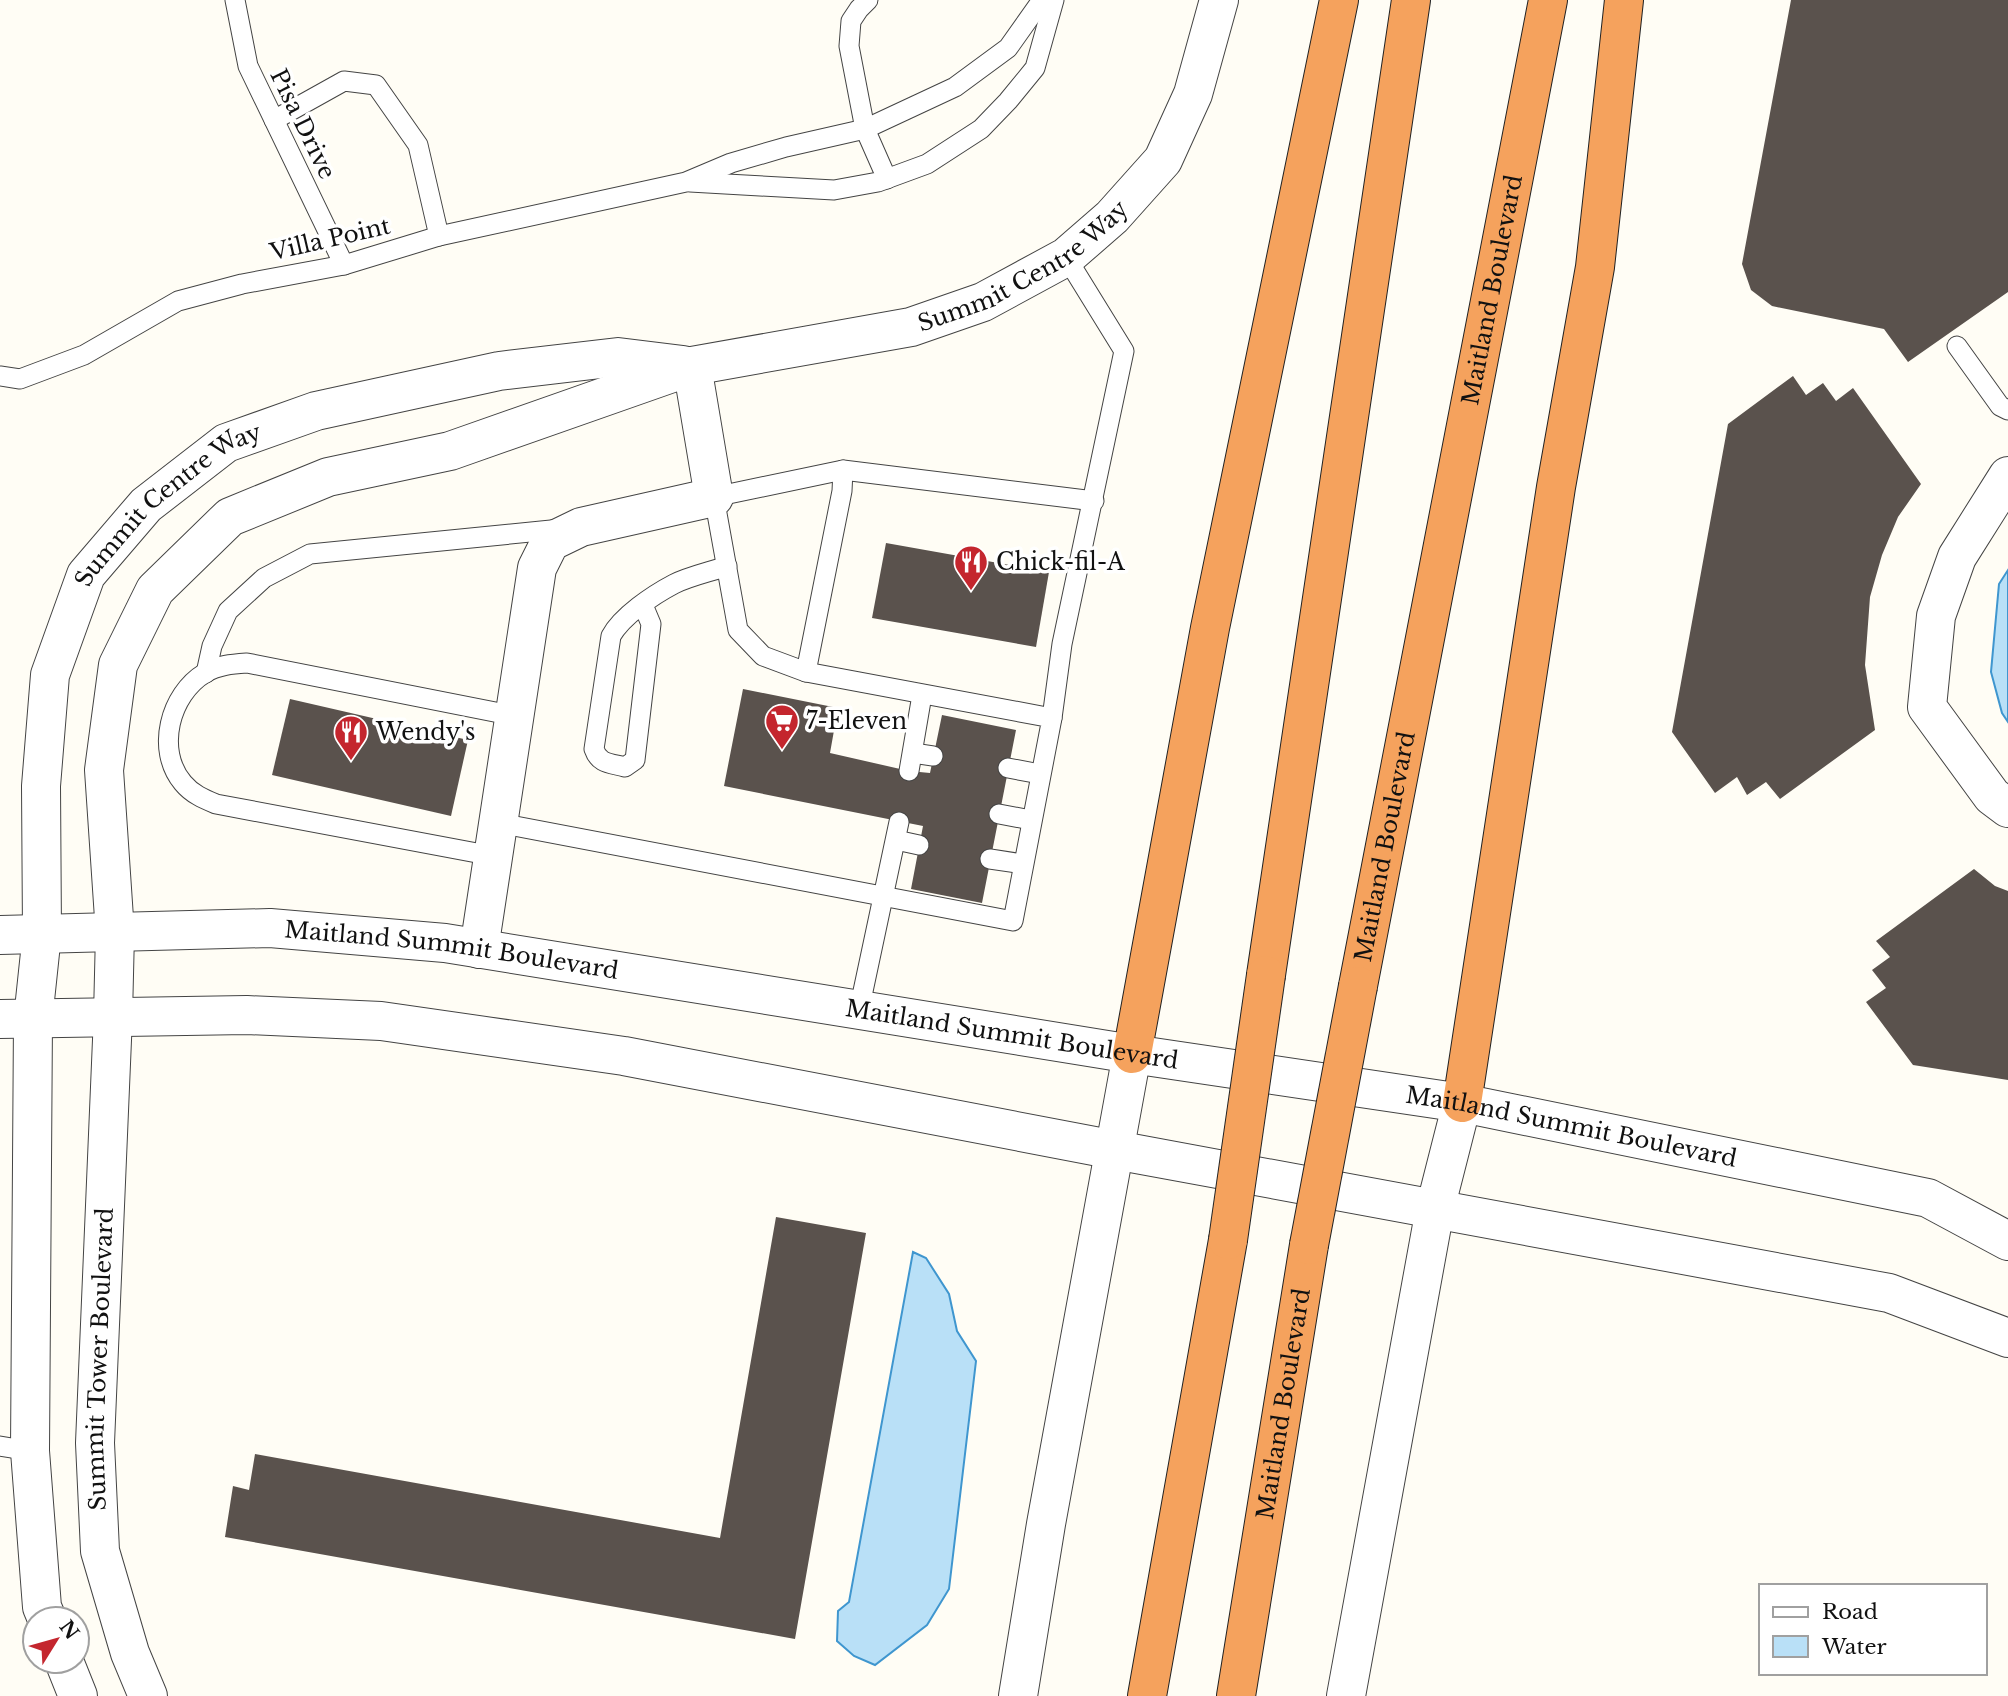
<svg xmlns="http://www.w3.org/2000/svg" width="2008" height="1696" font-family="'Libre Baskerville',serif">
<rect width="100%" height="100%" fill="#fffdf5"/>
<g fill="#b9e0f7" stroke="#3f96cf" stroke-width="2">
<polygon points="2008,570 2008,722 2002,713 1991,672 1999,584"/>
<polygon points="913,1252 926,1258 949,1294 957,1331 976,1361 949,1589 927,1625 875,1665 854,1656 837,1641 838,1611 849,1602"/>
</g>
<g fill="#5a524d">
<polygon points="1791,0 2008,0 2008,292 1908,362 1884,329 1772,306 1751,290 1742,264"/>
<polygon points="1793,376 1806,395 1823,383 1836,401 1853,388 1921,484 1898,517 1882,555 1870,597 1865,665 1875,730 1780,799 1766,782 1747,795 1737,777 1715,793 1672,732 1728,424"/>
<polygon points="886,543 1049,572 1036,647 872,618"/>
<polygon points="743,689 838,708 830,753 909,771 930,773 942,715 1016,730 982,903 911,889 923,826 724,786"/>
<polygon points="290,699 468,740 451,816 272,775"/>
<polygon points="1974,869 1995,886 2008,891 2008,1080 1913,1065 1866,1002 1886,988 1872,970 1890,957 1876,941"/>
<polygon points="776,1217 866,1233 795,1639 225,1537 233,1486 249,1490 255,1454 720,1538"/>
</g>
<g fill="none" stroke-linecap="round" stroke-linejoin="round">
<g stroke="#444" stroke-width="21">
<g id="service">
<polyline points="235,0 248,66 344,265"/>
<polyline points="868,0 859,9 851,21 849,46 865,129 887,179"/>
<polyline points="274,120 344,81 376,85 418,145 439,236"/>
<polyline points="690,182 834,190 878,182 927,164 981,129 1008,101 1035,68 1054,0"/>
<polyline points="1957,346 2000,406 2008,410"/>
<polyline points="0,376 20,379 84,355 178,301 242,284 344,265 439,236 686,182 731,163 786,147 865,129 955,87 1008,48 1042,0"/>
<path d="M643,605L651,624L635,760L625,767C610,763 599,764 594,749L611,636C622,616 653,595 674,584C690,576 710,572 727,566"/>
<polyline points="806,672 842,491 843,470"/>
<polyline points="206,673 212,646 228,611 264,578 310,554 561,529"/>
<polyline points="1052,718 1062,644 1124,351 1066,257"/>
<polyline points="913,753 933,756"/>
<polyline points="1008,768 1040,774"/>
<polyline points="909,771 922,695"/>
<polyline points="999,814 1031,820"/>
<polyline points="499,823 1013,921 1052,718 806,672 763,656 738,630 714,497 843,470 1094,501"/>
<polyline points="896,840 919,845"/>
<path d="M493,856L216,804C204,799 192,794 183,783C155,750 170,694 205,673C218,665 233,664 247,663L515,716"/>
<polyline points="990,859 1023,864"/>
<polyline points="859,1010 899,822"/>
<polyline points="0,1446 30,1451"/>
</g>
</g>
<g stroke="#444" stroke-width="40">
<g id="minor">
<polyline points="2008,476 1957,557 1936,616 1927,707 1992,796 2008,808"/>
<polyline points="479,949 537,568 550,542 581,527 714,497 692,366"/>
<path id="s1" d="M47,1619L42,1607L30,1451L33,1019L42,934L41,786L50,675L86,575L146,505L226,443L316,411L499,371L618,357L683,365"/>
<polyline points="64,1661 78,1696"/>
<path id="s2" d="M148,1696L130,1653L100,1551L95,1443L113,1016L115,933L104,770L118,665L155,590L230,517L328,477L450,451L692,366L911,327L983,302L1066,257L1112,217L1163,160L1193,94L1219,0"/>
</g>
</g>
<g stroke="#444" stroke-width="40">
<g id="tertiary">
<path id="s3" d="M0,935L270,928L445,943L1132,1054L1462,1103L1928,1198L2008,1241"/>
<polyline points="0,1019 247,1015 381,1021 624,1056 1115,1150 1889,1293 2008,1338"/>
<polyline points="1018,1696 1046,1524 1132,1054"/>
<polyline points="1346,1696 1435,1209 1462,1103"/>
</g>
</g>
<g stroke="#222" stroke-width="40">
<g id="motorway">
<polyline points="1266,975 1411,0"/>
<path id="s4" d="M1358,986L1548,0"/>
<polyline points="1132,1054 1210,628 1339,0"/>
<polyline points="1462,1103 1556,487 1595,267 1624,0"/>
<polyline points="1147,1696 1228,1240"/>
<path id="s5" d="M1236,1696L1309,1245"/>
</g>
</g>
<use href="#service" stroke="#fff" stroke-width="19"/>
<use href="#minor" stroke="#fff" stroke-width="38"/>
<use href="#tertiary" stroke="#fff" stroke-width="38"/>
<use href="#motorway" stroke="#f5a25d" stroke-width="38"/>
<g stroke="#222" stroke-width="40" stroke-linecap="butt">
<g id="motorway-bridge">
<polyline points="1228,1240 1266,975"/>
<polyline points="1309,1245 1358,986"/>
</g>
</g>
<use href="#motorway-bridge" stroke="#f5a25d" stroke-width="38"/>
</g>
<defs>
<g id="restaurant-pin" transform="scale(1.75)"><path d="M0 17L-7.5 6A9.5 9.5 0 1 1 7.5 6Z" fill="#c4262e" stroke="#fff"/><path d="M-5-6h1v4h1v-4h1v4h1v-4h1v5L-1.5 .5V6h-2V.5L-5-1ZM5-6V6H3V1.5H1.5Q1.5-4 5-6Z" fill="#fff"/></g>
<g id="supermarket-pin" transform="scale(1.75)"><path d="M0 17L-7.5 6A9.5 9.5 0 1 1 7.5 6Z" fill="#c4262e" stroke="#fff"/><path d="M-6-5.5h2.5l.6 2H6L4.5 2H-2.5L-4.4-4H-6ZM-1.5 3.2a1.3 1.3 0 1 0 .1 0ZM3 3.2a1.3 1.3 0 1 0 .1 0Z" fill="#fff"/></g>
</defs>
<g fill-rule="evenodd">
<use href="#restaurant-pin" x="971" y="562"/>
<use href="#supermarket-pin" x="782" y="721"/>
<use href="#restaurant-pin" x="351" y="732"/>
</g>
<g text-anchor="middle" stroke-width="7" stroke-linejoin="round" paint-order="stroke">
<g font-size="23" fill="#111" stroke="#fff">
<text transform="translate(303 124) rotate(64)" y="8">Pisa Drive</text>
<text transform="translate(330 239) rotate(-13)" y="8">Villa Point</text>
<text dy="8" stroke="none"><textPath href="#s2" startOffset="2067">Summit Centre Way</textPath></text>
<text dy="8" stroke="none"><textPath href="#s4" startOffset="709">Maitland Boulevard</textPath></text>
<text dy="8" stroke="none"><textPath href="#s1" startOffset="1162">Summit Centre Way</textPath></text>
<text dy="8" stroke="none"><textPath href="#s4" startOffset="142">Maitland Boulevard</textPath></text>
<text dy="8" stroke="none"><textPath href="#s3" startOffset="453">Maitland Summit Boulevard</textPath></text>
<text dy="8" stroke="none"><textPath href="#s3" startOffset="1020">Maitland Summit Boulevard</textPath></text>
<text dy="8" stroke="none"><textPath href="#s3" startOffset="1587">Maitland Summit Boulevard</textPath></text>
<text dy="8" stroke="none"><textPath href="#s2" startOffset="345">Summit Tower Boulevard</textPath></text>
<text dy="8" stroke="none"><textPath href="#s5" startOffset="296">Maitland Boulevard</textPath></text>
</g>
<g font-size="23" fill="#111" stroke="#fff" text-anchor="start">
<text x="996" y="570">Chick-fil-A</text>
<text x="806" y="729">7-Eleven</text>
<text x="376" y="740">Wendy's</text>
</g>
</g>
<rect x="1759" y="1584" width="228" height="91" fill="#ffffff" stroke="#a0a0a0" stroke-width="2"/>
<rect x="1773" y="1607" width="35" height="10" fill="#ffffff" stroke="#a0a0a0" stroke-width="2"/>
<text x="1822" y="1619" font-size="21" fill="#111111">Road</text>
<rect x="1773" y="1636" width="35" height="21" fill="#b9e0f7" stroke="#a0a0a0" stroke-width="2"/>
<text x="1822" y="1654" font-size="21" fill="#111111">Water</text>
<g transform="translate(56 1640) rotate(53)"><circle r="33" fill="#ffffff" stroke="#a0a0a0" stroke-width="2"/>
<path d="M0-5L12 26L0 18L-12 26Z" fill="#c4262e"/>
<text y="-10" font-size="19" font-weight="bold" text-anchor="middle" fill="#111111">N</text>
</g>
</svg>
